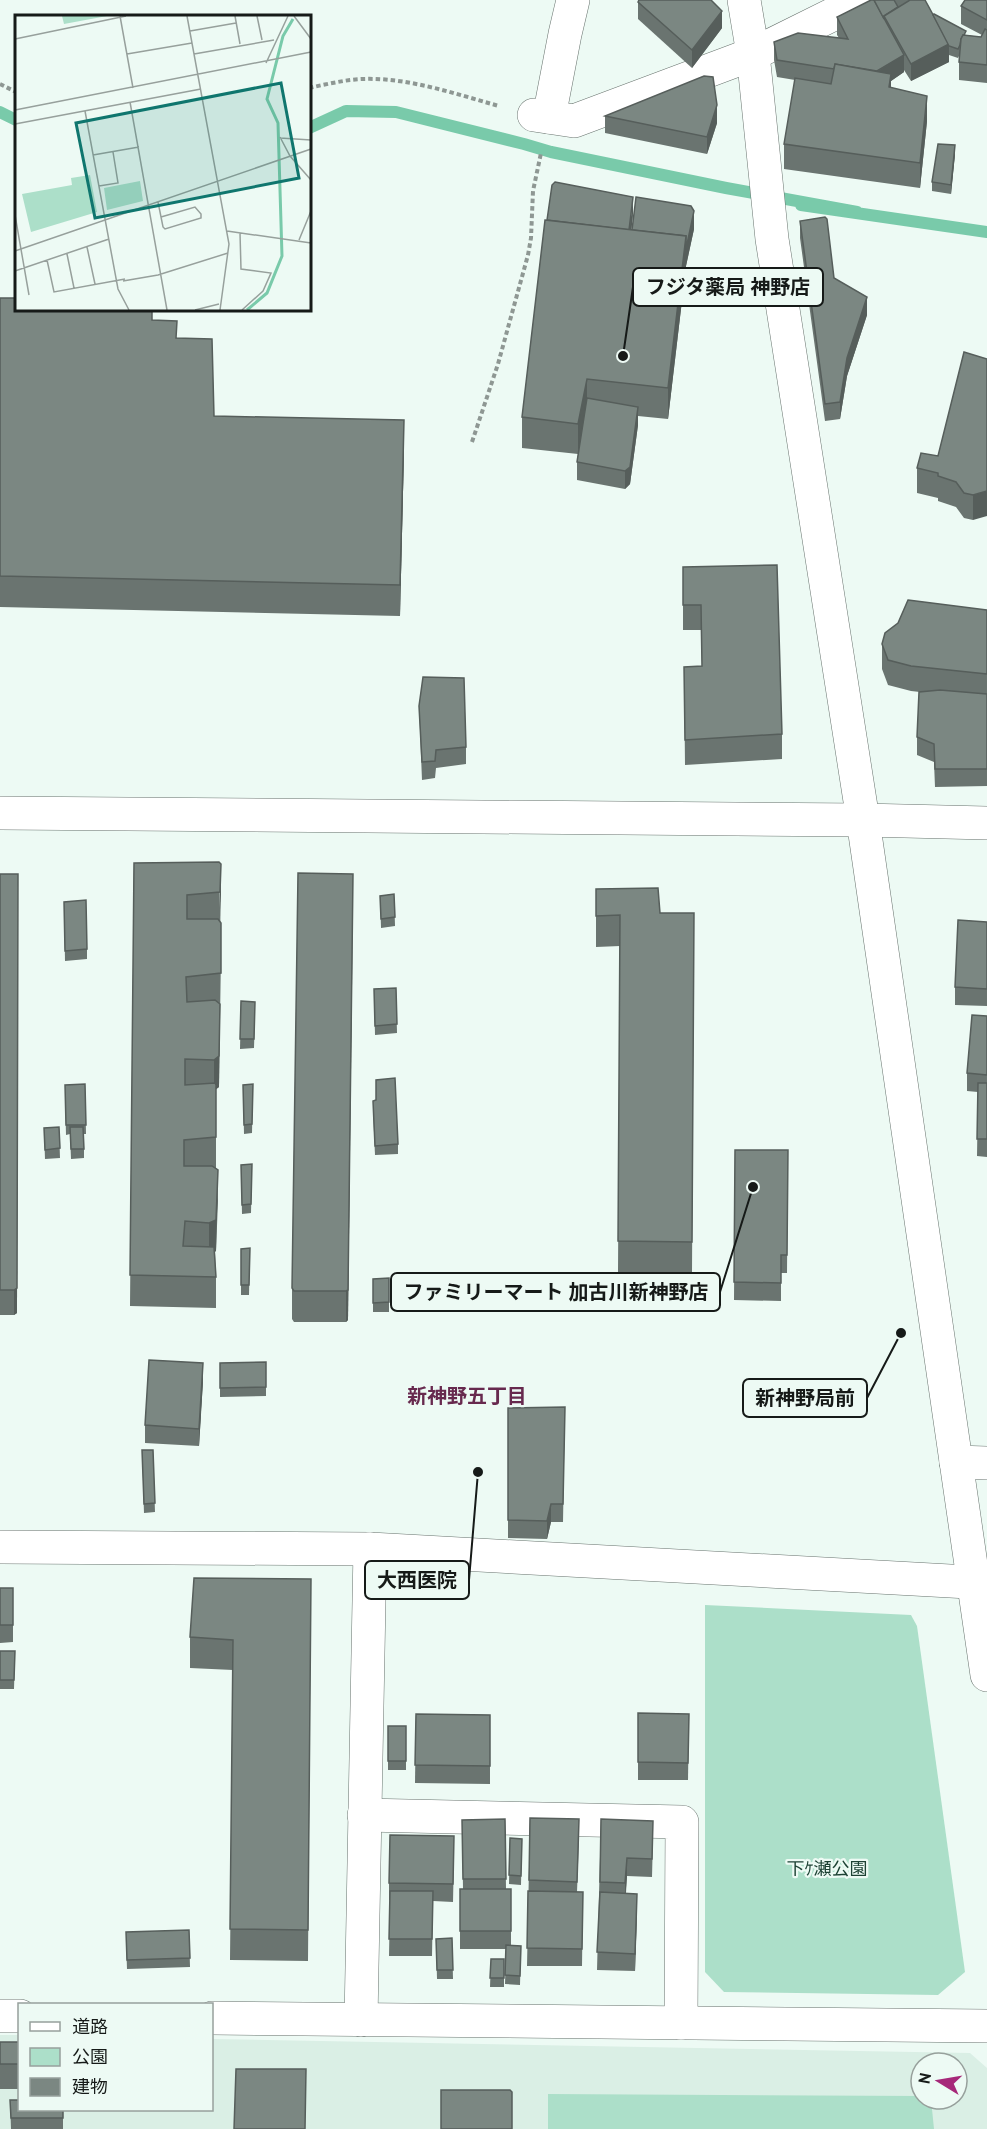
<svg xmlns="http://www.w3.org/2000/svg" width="987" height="2129" font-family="'PT Sans','Noto Sans JP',sans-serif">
<rect width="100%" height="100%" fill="#edfaf4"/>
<path fill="#daefe5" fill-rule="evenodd" d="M0,2035H19L20,2110H212V2039L970,2053L987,2068V2129H0ZM921,2063H957V2099H921Z"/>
<g fill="#acdfc9">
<polygon points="705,1605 911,1615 917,1626 965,1972 938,1995 724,1992 705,1972"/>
<polygon points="548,2094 921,2096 921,2099 931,2099 934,2129 548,2129"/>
</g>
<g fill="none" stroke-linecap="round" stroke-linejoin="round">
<g stroke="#79caaa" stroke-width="12">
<polyline points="0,112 16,120"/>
<polyline points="309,128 346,111 396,112 524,144 551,152 726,188 857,212 801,205 987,232"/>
</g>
<g stroke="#69746f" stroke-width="34">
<g id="street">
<polyline points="744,0 753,54 772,239 863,820"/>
<polyline points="534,115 574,121 753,54 862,0"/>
<polyline points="549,117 565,34 573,0"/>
<polyline points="0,813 863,820 987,823"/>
<polyline points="956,1462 987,1463"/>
<polyline points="0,1547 370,1549 987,1583"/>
<polyline points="364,1815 682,1822 681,2023"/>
<polyline points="0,2016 20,2016"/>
<polyline points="212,2018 987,2026"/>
<polyline points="361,2020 370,1549"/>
</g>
</g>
<g stroke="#69746f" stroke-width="34">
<polyline id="secondary" points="863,820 987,1675"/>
</g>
<g stroke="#8e9793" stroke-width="4" stroke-dasharray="4.5 3" stroke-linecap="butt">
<polyline points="0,84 16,92"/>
<path d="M309,88C322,85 336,82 350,80C399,74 452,93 499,106"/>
<polyline points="472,442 498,364 528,255 531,238 533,191 541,153"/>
</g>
<use href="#street" stroke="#fff" stroke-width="33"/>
<use href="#secondary" stroke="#fff" stroke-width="33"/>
</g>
<g fill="#6a7470">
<polygon points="871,0 925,0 933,15 966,35 981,37 982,35 961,24 961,6 987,0 987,83 959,80 959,56 958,58 949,55 949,62 911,81 904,70 904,72 891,81 891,87 927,121 920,188 784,169 784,144 795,80 777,77 774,60 774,42 839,38 837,35 837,17"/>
<polygon points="638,2 722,28 692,68 638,19"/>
<polygon points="605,116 717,123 707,154 605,133"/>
<polygon points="955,154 951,194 932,191 932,182"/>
<polygon points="633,214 631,230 694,229 686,266 668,419 638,416 638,425 630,484 625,489 577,480 577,462 578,454 522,448 522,417"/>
<polygon points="800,221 834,278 867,315 847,376 840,419 825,421 800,238"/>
<polygon points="0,298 153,320 177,338 214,416 404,451 400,616 0,607"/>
<polygon points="987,359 973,520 964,518 956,507 938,501 938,498 917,493 917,468 938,456"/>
<polygon points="683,567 782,734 782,759 685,765 684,667 702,666 701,630 683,630"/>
<polygon points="987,610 987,786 935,787 934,762 917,755 917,737 920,692 911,691 888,685 882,669 882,644"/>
<polygon points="419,706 466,747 466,764 436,768 435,778 422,780"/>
<polygon points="219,862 221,954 219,1087 216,1089 216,1168 218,1201 216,1251 215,1252 216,1277 216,1308 130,1306 134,863"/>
<polygon points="0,874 17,1313 14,1315 0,1315"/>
<polygon points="353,874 348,1320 346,1322 294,1322 292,1319 292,1288"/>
<polygon points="596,889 660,913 694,913 692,1273 618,1272 620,946 596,947"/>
<polygon points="394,894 395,926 381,928 380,896"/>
<polygon points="64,902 87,949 87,959 65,961"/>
<polygon points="987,922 987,1006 955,1005 955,987"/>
<polygon points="396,988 397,1033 375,1035 374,989"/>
<polygon points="241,1001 255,1012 254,1048 240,1049"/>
<polygon points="987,1016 987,1157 977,1156 978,1092 967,1091 967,1073"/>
<polygon points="85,1084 86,1134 84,1134 84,1158 71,1159 70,1134 66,1135 65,1094"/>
<polygon points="253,1084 252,1133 244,1134 243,1085"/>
<polygon points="373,1110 398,1144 398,1154 375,1155"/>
<polygon points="59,1127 60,1158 45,1159 44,1128"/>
<polygon points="735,1150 788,1150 787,1273 781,1273 781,1301 734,1300"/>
<polygon points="252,1164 251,1213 242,1214 241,1165"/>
<polygon points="250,1248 249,1295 241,1295 241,1249"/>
<polygon points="389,1278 389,1312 373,1312 373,1279"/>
<polygon points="266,1362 266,1396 220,1397 220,1363"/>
<polygon points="203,1381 199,1446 145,1443 145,1425"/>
<polygon points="565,1407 563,1522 551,1522 547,1539 508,1538 508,1408"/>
<polygon points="142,1450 153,1450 155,1512 144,1513"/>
<polygon points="311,1579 308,1961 230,1960 233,1670 190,1668 190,1637"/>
<polygon points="0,1588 13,1588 13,1642 0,1643"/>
<polygon points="0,1651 15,1651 14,1689 0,1689"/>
<polygon points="416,1714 490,1715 490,1784 415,1783"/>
<polygon points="689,1714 688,1780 638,1780 638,1762"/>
<rect x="388" y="1726" width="18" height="44"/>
<polygon points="530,1818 579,1837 577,1892 583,1892 582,1966 527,1966"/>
<polygon points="505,1819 506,1889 511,1889 511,1945 521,1946 520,1985 505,1984 506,1949 460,1949 460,1889 463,1889 462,1820"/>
<polygon points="601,1819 653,1838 652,1877 627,1876 626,1893 637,1911 635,1971 597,1970"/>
<polygon points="510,1838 522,1839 521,1885 509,1884"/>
<polygon points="454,1854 453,1902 433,1901 432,1956 389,1956 390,1900 389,1900 389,1883"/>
<polygon points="189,1930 190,1967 127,1969 126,1941"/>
<polygon points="452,1938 453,1979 437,1979 436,1939"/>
<polygon points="491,1959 504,1959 504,1987 490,1987"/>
<rect x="0" y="2042" width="20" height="47"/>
<polygon points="10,2100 63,2109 63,2129 11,2129"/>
</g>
<g fill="#565e5b">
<polygon points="722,11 722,28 692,68 692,50"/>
<polygon points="949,44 949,62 911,81 911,64"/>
<polygon points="904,55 904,72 891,81 891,99 870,76"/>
<polygon points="927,96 927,121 920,188 920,163"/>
<polygon points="717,105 717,123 707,154 707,137"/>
<polygon points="955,145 955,154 951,194 951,185"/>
<polygon points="633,197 633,214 629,255 629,237"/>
<polygon points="694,211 694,229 686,266 686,249"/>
<polygon points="686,236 686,267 668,419 668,388"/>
<polygon points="867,297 867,315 847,376 840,419 840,402 847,358"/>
<polygon points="587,379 587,410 578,454 578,424"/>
<polygon points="638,407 638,425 630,484 625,489 625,471"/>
<polygon points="404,420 404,451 400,616 400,585"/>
<polygon points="987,491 987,516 973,520 973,495"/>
<polygon points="221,864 221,895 220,923 220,892"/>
<polygon points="18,899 17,1313 14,1315 14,1290"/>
<polygon points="353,905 348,1320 346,1322 346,1291"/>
<polygon points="220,1004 219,1087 214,1091 214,1060"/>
<polygon points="218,1170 216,1251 209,1253 209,1223"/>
<polygon points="203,1363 203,1381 199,1446 199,1429"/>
<polygon points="551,1504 551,1522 547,1539 547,1521"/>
<polygon points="627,1858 627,1876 625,1900 625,1883"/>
<polygon points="637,1894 637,1911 635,1971 635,1954"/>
</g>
<g fill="#7b8782" stroke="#565e5b" stroke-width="1.5">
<polygon points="639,0 711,0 722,11 692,50 638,2"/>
<polygon points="871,0 874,0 904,55 877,71 835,64 834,69 777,60 774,42 798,33 848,39 837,17"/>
<polygon points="874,0 894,0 898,7 884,16 884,19"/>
<polygon points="910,0 925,0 949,44 911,64 884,16"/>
<polygon points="965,0 987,0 987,20 961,6"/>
<polygon points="934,14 966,31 964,35 963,35 961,39 960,45 958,49 949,46 933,15"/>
<polygon points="985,29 987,30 987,65 959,62 961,39 963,35 981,37"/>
<polygon points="835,64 891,74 889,87 927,96 920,163 784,144 795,78 831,84"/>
<polygon points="704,76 713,77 717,105 707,137 605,116"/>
<polygon points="938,144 955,145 951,185 932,182"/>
<polygon points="555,182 633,197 629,230 547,220 552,185"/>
<polygon points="636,197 691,206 694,211 686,249 686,236 632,230"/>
<polygon points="825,217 827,219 834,278 867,297 847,358 840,402 825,404 800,221"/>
<polygon points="545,220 686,236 668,388 587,379 578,424 522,417"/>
<polygon points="0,298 16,298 16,309 152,309 152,320 177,321 176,338 212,339 214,416 404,420 400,585 0,576"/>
<polygon points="964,352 987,359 987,491 973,495 964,493 956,482 938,476 938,473 917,468 921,453 938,456"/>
<polygon points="587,398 638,407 630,467 625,471 577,462"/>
<polygon points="777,565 782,734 685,740 684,667 702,666 701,605 683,605 683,567"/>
<polygon points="908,600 987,610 987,674 911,666 888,660 882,644 885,633 898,623"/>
<polygon points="423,677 464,678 466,747 436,750 435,761 422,762 419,706"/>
<polygon points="940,690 987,694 987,769 935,769 934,744 917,737 919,692"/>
<polygon points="219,862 221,864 220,892 187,895 187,919 218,919 221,923 221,973 186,977 187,1002 215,1000 220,1004 219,1056 214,1060 185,1059 185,1085 215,1083 216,1085 216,1137 184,1140 184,1166 212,1166 218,1170 216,1220 209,1223 185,1221 183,1246 214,1247 216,1277 130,1275 134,863"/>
<polygon points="298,873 353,874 348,1290 346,1291 294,1291 292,1288"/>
<polygon points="0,874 18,874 17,1288 14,1290 0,1290"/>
<polygon points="658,888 660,913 694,913 692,1242 618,1241 620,915 596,916 596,889"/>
<polygon points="394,894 395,917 381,919 380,896"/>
<polygon points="86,900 87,949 65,951 64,902"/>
<polygon points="958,920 987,922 987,989 955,987"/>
<polygon points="396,988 397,1024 375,1026 374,989"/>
<polygon points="241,1001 255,1002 254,1039 240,1039"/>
<polygon points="972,1015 987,1016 987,1075 967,1073"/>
<polygon points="395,1078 398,1144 375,1146 373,1101 376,1100 376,1080"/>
<polygon points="978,1083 987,1083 987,1139 977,1139"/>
<polygon points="85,1084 86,1125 66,1125 65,1085"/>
<polygon points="253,1084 252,1124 244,1125 243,1085"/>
<polygon points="59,1127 60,1148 45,1150 44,1128"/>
<polygon points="70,1127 83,1127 84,1149 71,1149"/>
<polygon points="735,1150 788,1150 787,1255 781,1255 781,1283 734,1282"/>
<polygon points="252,1164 251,1204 242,1205 241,1165"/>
<polygon points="250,1248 249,1285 241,1285 241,1249"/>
<polygon points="389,1278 389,1302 373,1303 373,1279"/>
<polygon points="149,1360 203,1363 199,1429 145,1425"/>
<polygon points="266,1362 266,1387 220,1388 220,1363"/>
<polygon points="565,1407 563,1504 551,1504 547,1521 508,1520 508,1408"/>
<polygon points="142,1450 153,1450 155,1503 144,1504"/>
<polygon points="194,1578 311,1579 308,1930 230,1929 233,1640 190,1637"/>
<rect x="0" y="1588" width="13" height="37"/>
<polygon points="0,1651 15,1651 14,1680 0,1680"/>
<polygon points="638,1713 689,1714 688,1763 638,1762"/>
<polygon points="416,1714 490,1715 490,1766 415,1765"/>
<rect x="388" y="1726" width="18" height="35"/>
<polygon points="530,1818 579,1819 577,1882 529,1880"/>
<polygon points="505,1819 506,1879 463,1879 462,1820"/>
<polygon points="601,1819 653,1821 652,1859 627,1858 625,1883 600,1882"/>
<polygon points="390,1835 454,1836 453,1884 389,1883"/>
<polygon points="510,1838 522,1839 521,1876 509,1875"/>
<rect x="460" y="1889" width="51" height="42"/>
<polygon points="390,1891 433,1891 432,1939 389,1939"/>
<polygon points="528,1891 583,1892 582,1949 527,1948"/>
<polygon points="600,1892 637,1894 635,1954 597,1952"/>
<polygon points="189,1930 190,1958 127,1960 126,1932"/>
<polygon points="452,1938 453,1970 437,1970 436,1939"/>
<polygon points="506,1945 521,1946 520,1976 505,1975"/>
<polygon points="491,1959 504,1959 504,1978 490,1978"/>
<rect x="0" y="2042" width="20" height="22"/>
<polygon points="236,2069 306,2069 305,2129 234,2129"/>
<polygon points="441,2090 510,2090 512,2092 512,2129 441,2129"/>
<polygon points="10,2100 20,2100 20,2109 63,2109 63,2118 11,2118"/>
</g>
<g text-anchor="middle" stroke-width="4.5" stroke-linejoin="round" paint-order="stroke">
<g font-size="18" fill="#1d4234" stroke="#edfaf4">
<text x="827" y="1875">下ｹ瀬公園</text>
</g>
<g font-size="20" font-weight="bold" fill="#67294e" stroke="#edfaf4">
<text x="467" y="1403">新神野五丁目</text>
</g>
</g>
<g transform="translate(15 15)">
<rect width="296" height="296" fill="#edfaf4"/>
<path d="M47,1H92L49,9ZM75,160L82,197L16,217L7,179L57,170L56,163ZM125,166L128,186L92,195L89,173Z" fill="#acdfc9"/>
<path fill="none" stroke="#79caaa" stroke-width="3" d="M232,295L252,278L267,241L263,108L252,84L268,21L278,4"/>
<path fill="none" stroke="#97a09c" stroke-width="1.5" d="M105,1L118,73M172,1L214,229L205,295M220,1L225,29M242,1L247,25M279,1L296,24M175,16L221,8M0,24L111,1M112,39L177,28M179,39L259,25M251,48L273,1M115,87L152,295M0,95L296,37M70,96L103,274L114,295M0,109L186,74M265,122L275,141L296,165M265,123L296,125M78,140L124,132M84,171L103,168L98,137M143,187L148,212L150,214L186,203V199L180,192L146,202M0,200L14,280M212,216L296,228M225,218L226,254L256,258L248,276L227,295M284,225L296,196M72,232L80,269M0,236L296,134M52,239L59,273M32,245L39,277L110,264M0,256L94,224M108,266L143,260L213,238M180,295L204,289"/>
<path fill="#0f766e" fill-opacity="0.15" stroke="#0f766e" stroke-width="3" d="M266,68L284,163L80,203L61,108Z"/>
<rect width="296" height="296" fill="none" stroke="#161a18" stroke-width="3"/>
</g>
<path fill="none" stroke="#161a18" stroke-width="2" d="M623 356L633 287M753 1187L720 1292M901 1333L867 1398M478 1472L469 1580"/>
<g fill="#161a18" stroke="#edfaf4" stroke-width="2">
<circle cx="623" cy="356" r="6"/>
<circle cx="753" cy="1187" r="6"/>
<circle cx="901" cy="1333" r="6"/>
<circle cx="478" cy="1472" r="6"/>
</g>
<g fill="#edfaf4" stroke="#161a18" stroke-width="2">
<rect x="633" y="268" width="190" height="38" rx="6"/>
<rect x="391" y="1273" width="329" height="38" rx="6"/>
<rect x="743" y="1379" width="124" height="38" rx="6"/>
<rect x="365" y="1561" width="104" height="38" rx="6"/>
</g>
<g font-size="20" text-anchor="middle" font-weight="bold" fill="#161a18">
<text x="728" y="294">フジタ薬局 神野店</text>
<text x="556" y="1299">ファミリーマート 加古川新神野店</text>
<text x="805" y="1405">新神野局前</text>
<text x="417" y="1587">大西医院</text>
</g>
<rect x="18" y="2003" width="195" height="108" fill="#edfaf4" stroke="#97a09c" stroke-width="1.5"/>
<rect x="30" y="2022" width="30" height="9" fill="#ffffff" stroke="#97a09c" stroke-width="1.5"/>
<text x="72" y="2033" font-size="18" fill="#161a18">道路</text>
<rect x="30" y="2048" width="30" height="18" fill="#acdfc9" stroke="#97a09c" stroke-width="1.5"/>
<text x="72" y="2063" font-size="18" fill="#161a18">公園</text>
<rect x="30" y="2078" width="30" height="18" fill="#7b8782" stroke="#97a09c" stroke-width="1.5"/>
<text x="72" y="2093" font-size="18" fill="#161a18">建物</text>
<g transform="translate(939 2081) rotate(281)"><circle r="28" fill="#edfaf4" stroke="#97a09c" stroke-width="1.5"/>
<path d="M0-4.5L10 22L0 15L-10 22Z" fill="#a62879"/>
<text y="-9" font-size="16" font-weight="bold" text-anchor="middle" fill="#161a18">N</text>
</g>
</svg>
